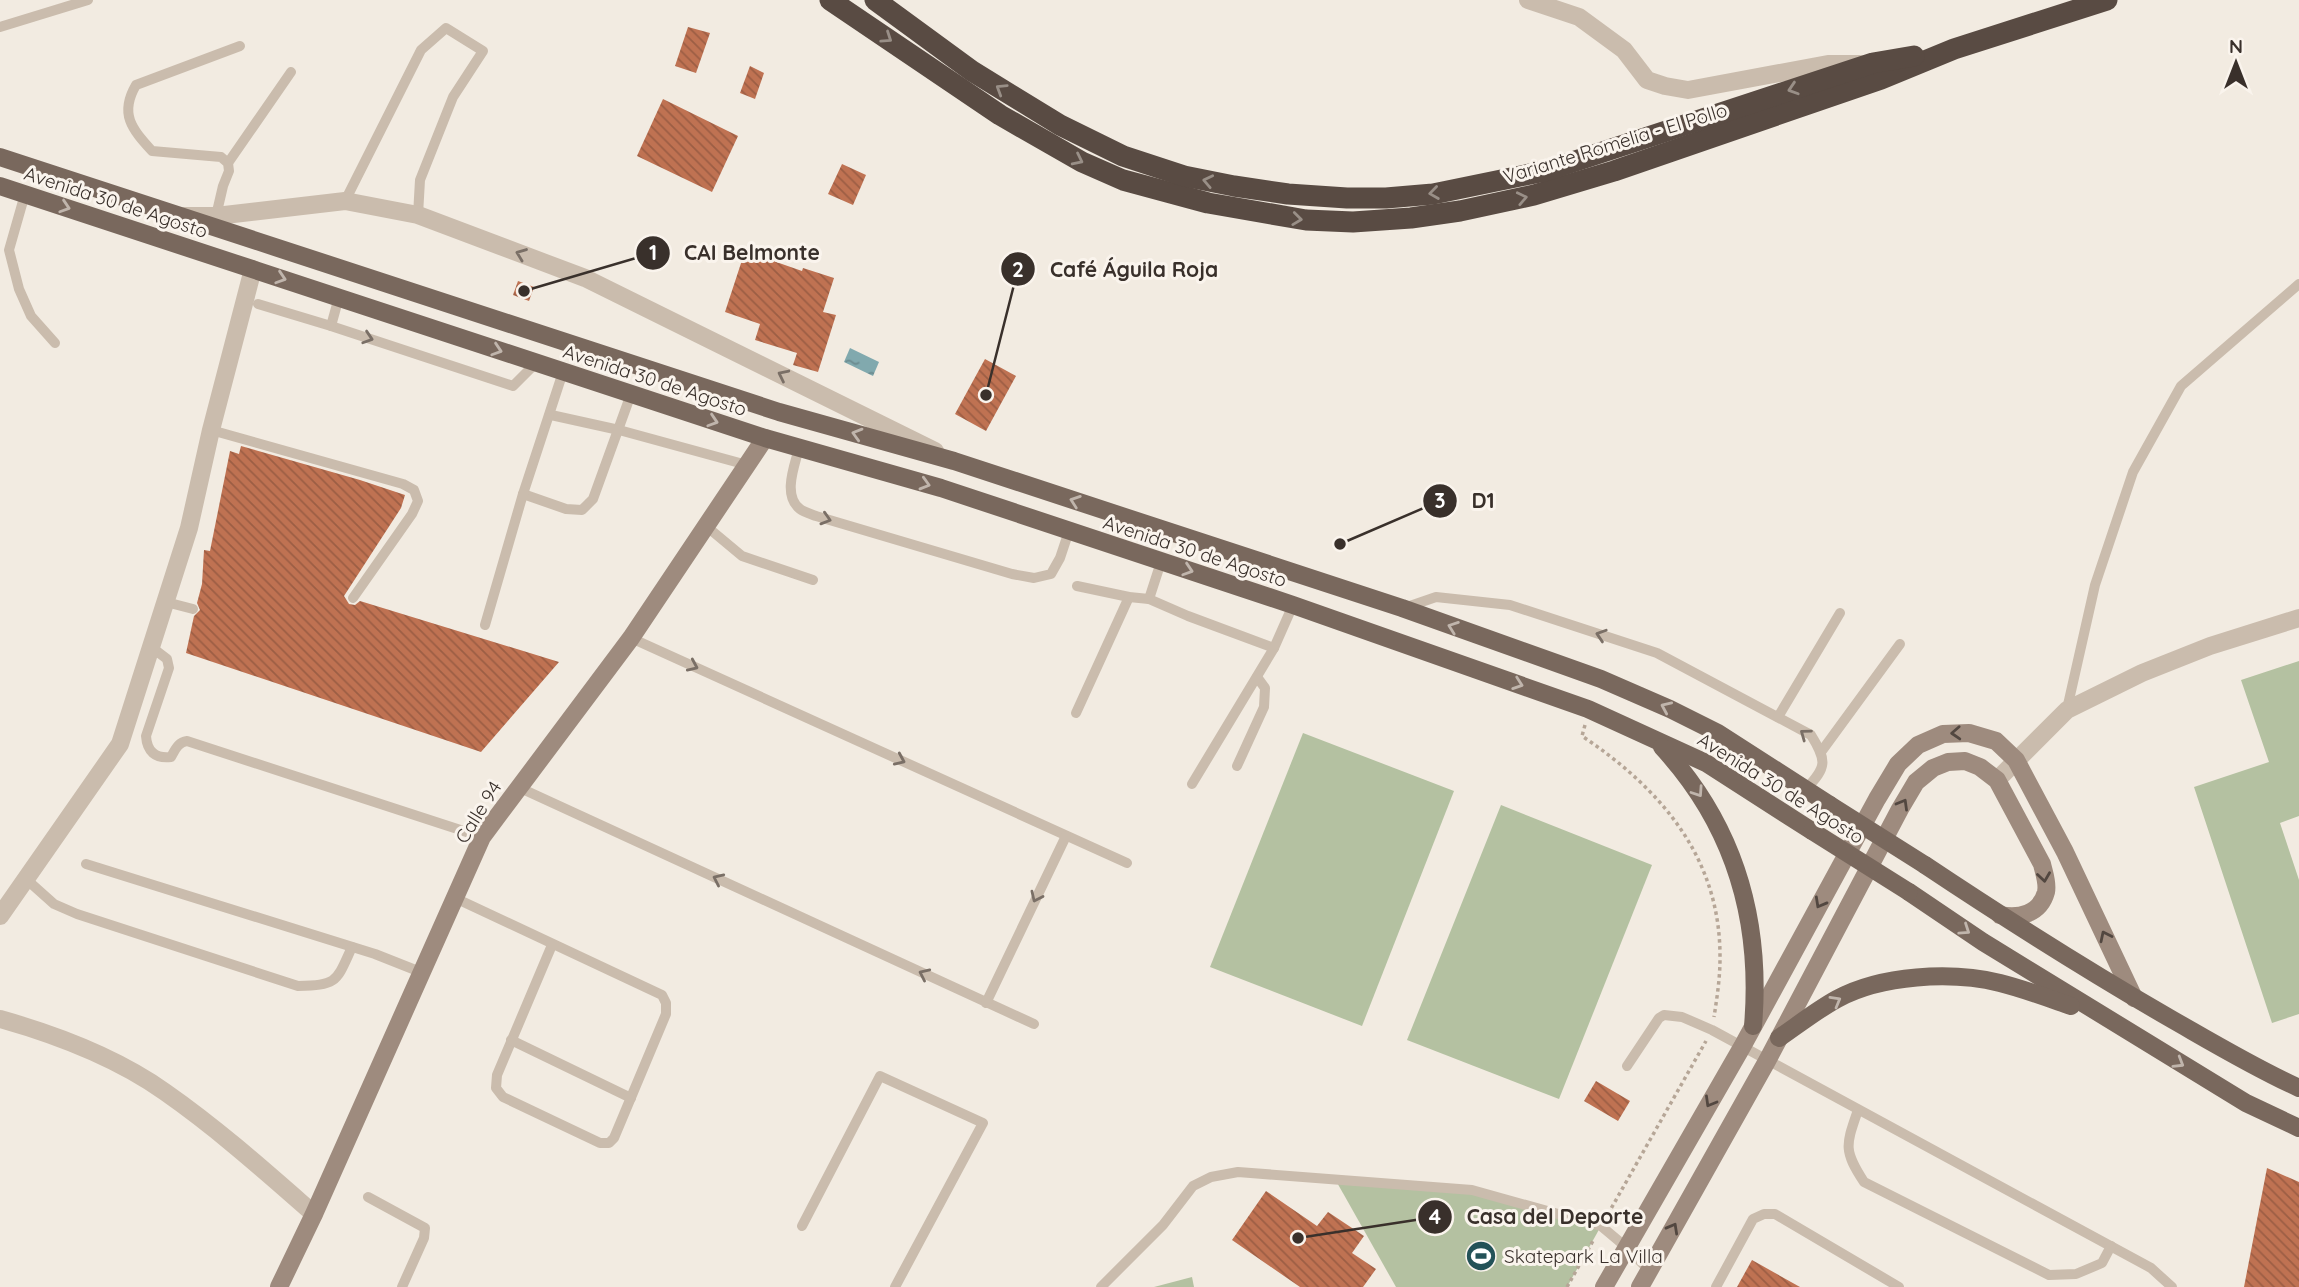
<svg xmlns="http://www.w3.org/2000/svg" width="2299" height="1287" font-family="Quicksand,sans-serif">
<defs>
<pattern id="water-ripples" width="26" height="14" patternUnits="userSpaceOnUse" patternTransform="scale(1.75)"><rect width="26" height="14" fill="#81a9ae"/><path d="M2 4q2-2 4 0t4 0M15 11q2-2 4 0t4 0" fill="none" stroke="#6b8a8e"/></pattern>
<pattern id="building-back-hatch" width="6" height="6" patternUnits="userSpaceOnUse" patternTransform="scale(1.75)"><rect width="6" height="6" fill="#bf7252"/><path d="M-1 5l2 2M0 0l6 6M5-1l2 2" fill="none" stroke="#9c5e44"/></pattern>
</defs>
<rect width="100%" height="100%" fill="#f2ebe1"/>
<g fill="#b4c1a1">
<polygon points="2299,661 2299,816 2280,823 2299,880 2299,1014 2272,1023 2194,787 2269,762 2241,680"/>
<polygon points="1303,733 1454,791 1362,1026 1210,967"/>
<polygon points="1501,805 1652,865 1559,1099 1407,1040"/>
<polygon points="1335,1179 1472,1190 1601,1226 1567,1287 1396,1287"/>
<polygon points="1192,1277 1194,1287 1154,1287"/>
</g>
<polygon fill="url(#water-ripples)" points="850,348 879,362 873,376 844,362"/>
<g fill="url(#building-back-hatch)">
<polygon points="688,27 710,33 696,73 675,66"/>
<polygon points="750,66 764,73 755,99 740,93"/>
<polygon points="663,99 738,136 712,192 637,156"/>
<polygon points="842,164 866,175 853,205 828,194"/>
<polygon points="745,251 802,271 803,268 834,278 823,312 836,315 818,372 793,365 797,353 755,340 760,324 725,312"/>
<polygon points="518,281 534,287 529,301 513,295"/>
<polygon points="985,359 1016,376 986,431 955,414"/>
<polygon points="241,446 360,480 405,495 401,508 344,596 349,604 355,605 360,601 559,662 481,752 186,653 194,616 200,610 197,603 202,584 204,550 210,551 230,451 239,454"/>
<polygon points="1596,1081 1630,1101 1618,1121 1584,1101"/>
<polygon points="2267,1168 2299,1182 2299,1287 2244,1287"/>
<polygon points="1266,1191 1317,1226 1328,1212 1364,1236 1352,1253 1376,1269 1363,1287 1300,1287 1232,1240"/>
<polygon points="1752,1260 1800,1287 1737,1287"/>
</g>
<g fill="none" stroke-linecap="round" stroke-linejoin="round">
<g stroke="#b6a697" stroke-width="3.5" stroke-dasharray="3.5 3.5" stroke-linecap="butt">
<path d="M1585,725L1582,736C1661,789 1721,858 1720,959C1720,978 1717,998 1714,1017"/>
<polyline points="1608,1214 1706,1041"/>
<polyline points="1567,1287 1594,1239"/>
</g>
<g stroke="#cabcad" stroke-width="10">
<polyline points="0,27 88,0"/>
<polyline points="228,163 291,72"/>
<polyline points="25,194 9,250 19,289 31,316 55,343"/>
<polyline points="345,201 421,50 446,28 483,51 453,97 420,180 418,215"/>
<path d="M216,216L223,186L229,171L228,163L221,157L152,151C132,129 119,114 136,85L240,46"/>
<polyline points="339,297 331,326 513,386 536,363"/>
<polyline points="258,304 331,326"/>
<polyline points="551,415 619,430 747,465"/>
<polyline points="211,430 403,484 414,490 418,501 412,514 353,598"/>
<path d="M799,448C795,465 782,495 800,509C804,512 811,514 816,516L1012,574L1034,578L1051,574L1060,558L1069,531"/>
<polyline points="523,494 566,509 582,510 593,499 631,394"/>
<polyline points="706,526 742,556 813,580"/>
<polyline points="1077,586 1129,597 1149,599 1188,616 1274,648"/>
<polyline points="1149,599 1161,562"/>
<polyline points="166,602 193,609"/>
<path d="M1404,608L1436,597L1510,605L1657,653L1811,735C1827,761 1827,767 1806,789"/>
<polyline points="485,625 523,494 563,372"/>
<polyline points="631,638 1127,863"/>
<path d="M150,646L167,659L169,668L146,736C147,751 155,759 171,757C175,750 178,742 187,741L482,837"/>
<polyline points="2067,709 2095,585 2133,472 2181,386 2299,284"/>
<polyline points="1076,713 1129,597"/>
<polyline points="1778,717 1840,613"/>
<polyline points="1821,752 1900,644"/>
<polyline points="1237,766 1264,707 1265,688 1257,677"/>
<polyline points="1192,784 1274,648 1293,605"/>
<polyline points="518,787 1034,1024"/>
<polyline points="86,864 375,954 423,973"/>
<path d="M26,879L54,904L77,914L298,986C338,985 336,982 352,947"/>
<polyline points="455,898 662,995 666,1003 666,1014 614,1138 609,1143 600,1143 503,1097 496,1088 497,1075 552,945"/>
<polyline points="986,1003 1066,836"/>
<polyline points="511,1040 631,1098"/>
<polyline points="1627,1066 1659,1018 1664,1015 1682,1017 1712,1030 2151,1268 2172,1287"/>
<path d="M1858,1110C1846,1145 1843,1150 1864,1182L2049,1275L2076,1274L2102,1263L2111,1246"/>
<polyline points="368,1197 425,1228 424,1238 402,1287"/>
<polyline points="802,1226 880,1076 983,1123 895,1287"/>
<polyline points="1101,1287 1163,1225 1193,1186 1211,1177 1238,1172 1472,1190 1601,1226 1626,1247 1649,1270"/>
<polyline points="1716,1287 1753,1219 1764,1214 1775,1214 1899,1287"/>
</g>
<g stroke="#cabcad" stroke-width="18">
<polyline points="1528,0 1579,17 1624,50 1647,80 1665,86 1688,90 1828,64 1860,64"/>
<polyline points="184,216 216,216 345,201 418,215 585,278 935,451"/>
<polyline points="1997,780 2067,710 2142,673 2210,646 2299,618"/>
<polyline points="0,916 120,744 189,528 211,430 253,269"/>
<path d="M0,1019C57,1035 117,1058 165,1092C218,1129 266,1172 314,1214"/>
</g>
<g stroke="#9e8b7e" stroke-width="18">
<polyline points="279,1287 314,1214 482,837 631,638 765,438"/>
<polyline points="1604,1287 1742,1047 1877,799 1898,764 1918,745 1943,734 1969,733 1996,741 2016,760 2065,852 2134,998"/>
<path d="M1640,1287L1767,1061L1900,809L1916,782L1933,768L1948,762L1965,761L1980,767L1997,780L2042,864C2044,873 2048,883 2046,892C2040,914 2019,919 2000,915"/>
</g>
<g stroke="#79685d" stroke-width="18">
<polyline points="0,157 779,412 954,461 1402,608 1601,679 1670,709 1718,733 1830,805"/>
<polyline points="0,186 765,438 941,488 1293,605 1588,709 1706,763 1812,831"/>
<path d="M1662,747C1735,826 1762,920 1753,1026"/>
<path d="M1925,865C2006,919 2088,971 2173,1020C2215,1044 2255,1068 2299,1088"/>
<polyline points="1909,892 1983,942 2246,1103 2299,1128"/>
<path d="M1779,1038C1798,1025 1817,1010 1837,999C1881,975 1951,971 2000,983C2024,989 2048,998 2071,1006"/>
</g>
<g stroke="#594b43" stroke-width="21">
<polyline points="830,0 1000,115 1082,162 1123,180 1208,203 1306,220 1353,222 1411,218 1460,211 1534,195 1614,171 1881,79 1954,49 2107,0"/>
<polyline points="875,0 972,71 1060,125 1123,156 1184,176 1234,186 1288,194 1347,198 1386,198 1433,194 1545,171 1873,63 1914,56"/>
</g>
<g stroke="#79685d" stroke-width="18">
<polyline points="1830,805 1925,865"/>
<polyline points="1812,831 1909,892"/>
</g>
</g>
<defs><path id="oneway-chevron" d="M-2-3.5L2.5 0L-2 3.5" fill="none" stroke-width="1.6" stroke-linecap="round" stroke-linejoin="round" transform="scale(1.75)"/></defs>
<g stroke="#998f87">
<use href="#oneway-chevron" transform="translate(887 38) rotate(34)"/>
<use href="#oneway-chevron" transform="translate(1001 89) rotate(-148)"/>
<use href="#oneway-chevron" transform="translate(1793 89) rotate(162)"/>
<use href="#oneway-chevron" transform="translate(1078 160) rotate(26)"/>
<use href="#oneway-chevron" transform="translate(1208 181) rotate(-168)"/>
<use href="#oneway-chevron" transform="translate(1434 193) rotate(172)"/>
<use href="#oneway-chevron" transform="translate(1522 198) rotate(-12)"/>
<use href="#oneway-chevron" transform="translate(1297 219) rotate(7)"/>
</g>
<g stroke="#c0b5ac">
<use href="#oneway-chevron" transform="translate(65 207) rotate(18)"/>
<use href="#oneway-chevron" transform="translate(281 278) rotate(18)"/>
<use href="#oneway-chevron" transform="translate(497 350) rotate(18)"/>
<use href="#oneway-chevron" transform="translate(713 421) rotate(18)"/>
<use href="#oneway-chevron" transform="translate(857 434) rotate(-164)"/>
<use href="#oneway-chevron" transform="translate(925 484) rotate(16)"/>
<use href="#oneway-chevron" transform="translate(1075 501) rotate(-161)"/>
<use href="#oneway-chevron" transform="translate(1188 570) rotate(18)"/>
<use href="#oneway-chevron" transform="translate(1453 627) rotate(-160)"/>
<use href="#oneway-chevron" transform="translate(1518 684) rotate(19)"/>
<use href="#oneway-chevron" transform="translate(1666 707) rotate(-156)"/>
<use href="#oneway-chevron" transform="translate(1698 792) rotate(56)"/>
<use href="#oneway-chevron" transform="translate(1965 930) rotate(34)"/>
<use href="#oneway-chevron" transform="translate(1836 1001) rotate(-30)"/>
<use href="#oneway-chevron" transform="translate(2179 1063) rotate(31)"/>
</g>
<g stroke="#7a6f66">
<use href="#oneway-chevron" transform="translate(521 254) rotate(-159)"/>
<use href="#oneway-chevron" transform="translate(368 338) rotate(18)"/>
<use href="#oneway-chevron" transform="translate(783 375) rotate(-154)"/>
<use href="#oneway-chevron" transform="translate(826 519) rotate(17)"/>
<use href="#oneway-chevron" transform="translate(1601 635) rotate(-162)"/>
<use href="#oneway-chevron" transform="translate(693 666) rotate(24)"/>
<use href="#oneway-chevron" transform="translate(1805 734) rotate(-144)"/>
<use href="#oneway-chevron" transform="translate(900 760) rotate(24)"/>
<use href="#oneway-chevron" transform="translate(718 879) rotate(-155)"/>
<use href="#oneway-chevron" transform="translate(1036 897) rotate(115)"/>
<use href="#oneway-chevron" transform="translate(924 974) rotate(-155)"/>
</g>
<g stroke="#524740">
<use href="#oneway-chevron" transform="translate(1956 733) rotate(177)"/>
<use href="#oneway-chevron" transform="translate(1903 804) rotate(-60)"/>
<use href="#oneway-chevron" transform="translate(2044 877) rotate(82)"/>
<use href="#oneway-chevron" transform="translate(1820 903) rotate(119)"/>
<use href="#oneway-chevron" transform="translate(2105 936) rotate(-116)"/>
<use href="#oneway-chevron" transform="translate(1710 1102) rotate(120)"/>
<use href="#oneway-chevron" transform="translate(1673 1228) rotate(-61)"/>
</g>
<defs>
<g id="stadium-disc" transform="scale(1.575)"><circle r="9.5" fill="#235258" stroke="#faf4ed"/><path d="M0-5a6.5 5 0 1 0 0 10a6.5 5 0 1 0 0-10ZM-3.5-1.8h7v3.6h-7Z" fill="#fff"/></g>
</defs>
<g fill-rule="evenodd">
<use href="#stadium-disc" x="1481" y="1256"/>
</g>
<g text-anchor="middle" stroke-width="6" stroke-linejoin="round" paint-order="stroke">
<g font-size="19" fill="#39302b" stroke="#faf4ed">
<text transform="translate(1615 143) rotate(-17)" y="7">Variante Romelia - El Pollo</text>
<text transform="translate(116 202) rotate(18)" y="7">Avenida 30 de Agosto</text>
<text transform="translate(655 380) rotate(18)" y="7">Avenida 30 de Agosto</text>
<text transform="translate(1195 551) rotate(18)" y="7">Avenida 30 de Agosto</text>
<text transform="translate(1781 788) rotate(32)" y="7">Avenida 30 de Agosto</text>
<text transform="translate(478 812) rotate(-58)" y="7">Calle 94</text>
</g>
<g font-size="19" fill="#39302b" stroke="#faf4ed" text-anchor="start">
<text x="1504" y="1263">Skatepark La Villa</text>
</g>
</g>
<path fill="none" stroke="#39302b" stroke-width="2.5" d="M524 291L653 253M986 395L1018 269M1340 544L1440 501M1298 1238L1435 1217"/>
<g fill="#39302b" stroke="#faf4ed" stroke-width="2.5">
<circle cx="524" cy="291" r="7"/>
<circle cx="986" cy="395" r="7"/>
<circle cx="1340" cy="544" r="7"/>
<circle cx="1298" cy="1238" r="7"/>
<circle cx="653" cy="253" r="18"/>
<circle cx="1018" cy="269" r="18"/>
<circle cx="1440" cy="501" r="18"/>
<circle cx="1435" cy="1217" r="18"/>
</g>
<g font-size="21" text-anchor="middle" font-weight="bold" fill="#fff">
<text x="653" y="260">1</text>
<text x="1018" y="277">2</text>
<text x="1440" y="508">3</text>
<text x="1435" y="1224">4</text>
</g>
<g font-size="21" text-anchor="middle" font-weight="bold" fill="#39302b" stroke="#faf4ed" stroke-width="6" stroke-linejoin="round" paint-order="stroke">
<text x="752" y="260">CAI Belmonte</text>
<text x="1134" y="277">Café Águila Roja</text>
<text x="1483" y="508">D1</text>
<text x="1555" y="1224">Casa del Deporte</text>
</g>
<g transform="translate(2236 63)" stroke="#faf4ed" stroke-width="5" paint-order="stroke">
<path d="M0-5L12 26L0 18L-12 26Z" fill="#39302b"/>
<text y="-10" font-size="19" font-weight="bold" text-anchor="middle" fill="#39302b">N</text>
</g>
</svg>
